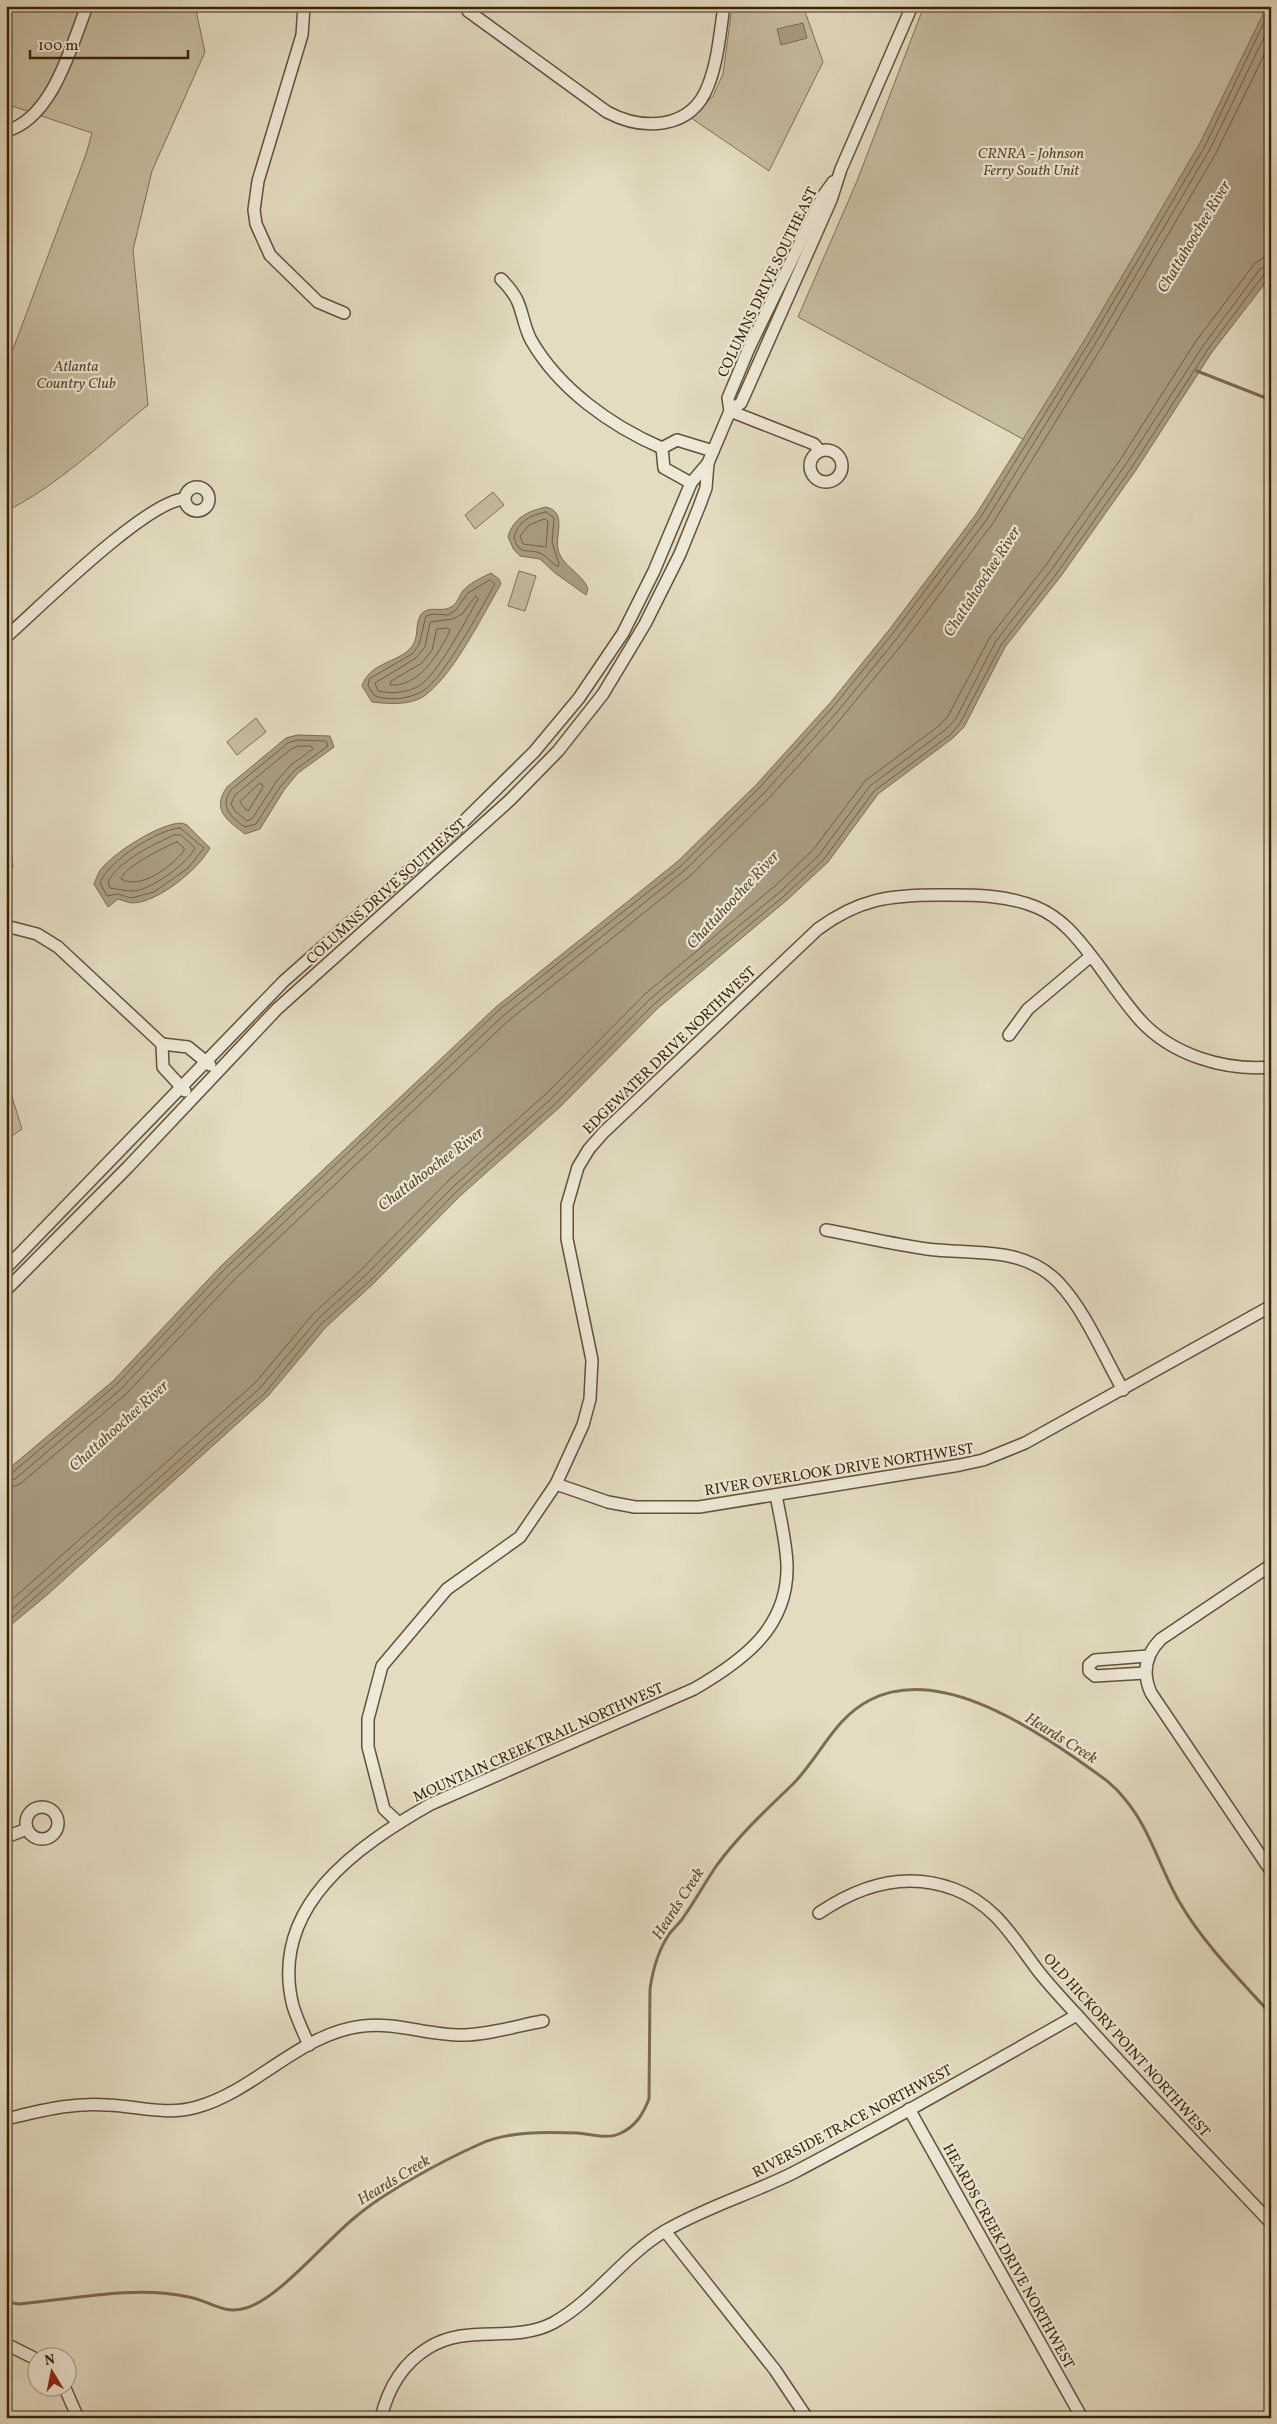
<svg xmlns="http://www.w3.org/2000/svg" width="1277" height="2424" font-family="Vollkorn,serif">
<rect width="100%" height="100%" fill="#e3dcc1"/>
<filter id="stains"><feTurbulence type="fractalNoise" baseFrequency=".004" numOctaves="4"/><feColorMatrix values="0 0 0 0 .2 0 0 0 0 .09 0 0 0 0 .02 0 0 0 .5 -.17"/></filter>
<radialGradient id="worn" r=".72"><stop offset=".6" stop-color="#630" stop-opacity="0"/><stop offset="1" stop-color="#630" stop-opacity=".3"/></radialGradient>
<g fill="#c6bda1" stroke="#807054">
<path d="M6,6H93L99,9L100,6H195L205,52L152,171L133,250L148,405C106,439 55,488 6,511V368L86,154L92,133L6,104Z"/>
<polygon points="732,6 803,6 823,62 769,171 691,118 713,96 723,74"/>
<polygon points="924,6 1271,6 1271,34 1030,443 798,317 857,181"/>
<polygon points="493,492 504,505 475,529 465,515"/>
<polygon points="519,571 536,576 525,611 508,606"/>
<polygon points="256,718 266,732 237,755 227,742"/>
<polygon points="10,836 13,868 6,869 6,837"/>
<polygon points="6,1078 22,1129 6,1140"/>
</g>
<g fill="#a99d82" stroke="#7c6c51">
<polygon points="1267,6 1271,6 1271,272 1263,286 1212,352 1136,470 1061,576 1005,647 964,727 953,738 878,794 828,862 787,900 658,1008 560,1107 460,1196 374,1283 326,1327 268,1396 47,1595 6,1629 6,1471 113,1381 222,1265 496,1007 677,862 756,785 830,703 889,630 977,513 1087,336 1200,143"/>
<polygon points="803,23 807,38 781,45 777,29"/>
<path d="M546,507C569,513 553,536 559,553C565,568 583,574 588,589L586,595L555,573L540,559L520,556L514,550L508,537C513,518 528,511 546,507Z"/>
<path d="M491,573L499,579L501,584C482,616 456,670 428,693C414,706 390,704 372,702L362,686C370,660 404,663 414,643C419,634 414,617 425,611C433,607 443,612 451,607C457,604 458,598 462,592C469,583 481,578 491,573Z"/>
<path d="M297,735L330,736L334,747L298,773L284,790L260,829L245,834C227,820 211,810 227,787L286,738Z"/>
<path d="M182,823L187,825L210,848C198,870 158,902 133,903C128,903 122,900 118,899L108,907L94,884C96,879 98,873 101,869C115,852 160,823 182,823Z"/>
</g>
<g fill="none" stroke-linecap="round" stroke-linejoin="round">
<g stroke="#716044" stroke-width="1">
<path d="M546,512L554,518L552,542L559,564L558,567C552,564 548,557 542,554C528,547 520,558 514,537C518,521 531,515 546,512Z"/>
<polygon points="545,519 548,521 546,547 523,544 520,536 529,525"/>
<path d="M490,580L495,584C481,608 444,678 423,691C409,699 390,701 375,696L368,686L369,679L412,654L419,645L426,616L433,614L448,615L456,610L467,594Z"/>
<path d="M476,596L478,599C466,620 438,674 419,686C407,693 391,694 378,691L375,683L416,658L425,647L430,622L453,619L462,614Z"/>
<path d="M437,629L448,628L450,631C438,654 420,687 390,685L391,681L422,663L432,650Z"/>
<path d="M298,740L326,741L328,746L295,770L280,787L256,824L245,827C231,817 219,807 231,790L288,743Z"/>
<polygon points="299,746 311,746 313,749 291,765 276,782 252,819 247,821 235,811 231,804 235,795 291,749"/>
<polygon points="259,784 262,784 263,787 249,810 246,810 240,802"/>
<path d="M180,828L204,848L188,868L154,892L131,898L118,894L107,896L100,883C107,862 158,829 180,828Z"/>
<path d="M174,835H181L195,848C189,862 149,892 132,891C126,891 117,889 110,888L108,882C117,862 154,844 174,835Z"/>
<path d="M177,842L184,848V851C170,867 142,890 121,879C124,867 164,847 177,842Z"/>
<polyline points="6,1475 12,1473 117,1384 225,1269 499,1010 681,866 759,788 833,707 893,633 982,515 1092,338 1205,146 1271,8"/>
<polyline points="6,1481 15,1479 121,1389 230,1273 504,1015 685,870 764,793 838,711 898,637 987,519 1097,341 1210,149 1271,23"/>
<polyline points="6,1489 20,1484 126,1394 235,1279 508,1021 690,876 769,798 833,728 904,642 993,523 1103,345 1216,153 1271,41"/>
<polyline points="6,1605 255,1383 313,1314 361,1270 447,1182 547,1093 645,994 775,886 813,850 865,781 940,725 948,716 990,637 1046,565 1120,460 1196,341 1255,263 1263,258 1271,257"/>
<polyline points="6,1615 260,1388 318,1319 366,1275 452,1188 552,1098 650,999 780,892 819,855 870,786 945,730 955,720 996,641 1052,569 1126,464 1203,346 1260,269 1271,265"/>
<polyline points="6,1623 265,1393 322,1323 371,1280 456,1192 556,1103 654,1004 784,896 824,859 874,791 950,735 960,723 1001,645 1057,573 1132,467 1208,349 1265,273 1271,271"/>
</g>
<g stroke="#7c6c51" stroke-width="3">
<polyline points="1197,371 1271,400"/>
<path d="M6,2302L19,2304C72,2299 137,2285 189,2297C210,2301 223,2315 246,2308C278,2299 325,2242 353,2219C384,2192 442,2161 480,2144C508,2131 546,2132 577,2133C591,2134 607,2140 621,2133C636,2126 643,2114 649,2099L650,1989C653,1968 658,1950 670,1933C675,1927 681,1922 685,1915C696,1899 706,1881 717,1865C739,1835 767,1809 793,1784C820,1757 834,1718 870,1700C936,1666 1025,1723 1078,1760C1094,1772 1112,1782 1124,1798C1150,1828 1160,1869 1180,1903C1204,1944 1239,1979 1271,2014"/>
</g>
<g stroke="#645136" stroke-width="14">
<g id="minor">
<polyline points="304,6 302,35 258,181 254,210 256,224 270,255 318,302 344,313"/>
<path d="M468,11L607,112C643,131 691,130 708,86C718,61 720,32 724,6"/>
<path d="M6,131C52,119 71,47 87,6"/>
<path d="M501,279C507,285 513,292 517,300C523,313 524,327 531,340C559,389 611,426 662,448"/>
<polyline points="730,411 728,398 749,348 823,196 833,182"/>
<polyline points="730,411 814,444 820,451"/>
<circle cx="826" cy="466" r="16"/>
<polyline points="708,463 730,411 741,403 831,200 841,169 912,6"/>
<polyline points="691,483 664,468 662,448 677,440 713,451"/>
<circle cx="197" cy="499" r="12"/>
<path d="M6,637C40,607 145,502 184,499"/>
<polyline points="6,926 37,934 58,947 162,1044 188,1047 210,1065"/>
<polyline points="1009,1035 1028,1009 1091,956"/>
<polyline points="162,1044 163,1067 185,1091"/>
<path d="M826,1230C859,1236 893,1244 927,1249C973,1255 1023,1245 1059,1283C1086,1312 1103,1355 1123,1390"/>
<polyline points="6,1268 284,981 457,828 534,752 579,698 623,633 654,571 691,483 708,463 706,488 699,507 680,554 645,624 603,694 558,751 510,800 277,1009 128,1167 6,1290"/>
<polyline points="556,1484 608,1502 635,1507 699,1507 960,1465 983,1460 1025,1443 1271,1306"/>
<path d="M1271,1565L1161,1639C1145,1655 1142,1673 1151,1693L1271,1871"/>
<polyline points="1145,1673 1095,1676 1089,1671 1089,1665 1095,1660 1148,1656"/>
<circle cx="42" cy="1823" r="16"/>
<path d="M399,1823L384,1809L368,1747V1719L382,1666L447,1589L520,1537L556,1484L583,1425L590,1399L592,1360L567,1239V1205L578,1167L589,1149L603,1133L818,929C859,899 889,895 939,895C972,895 1004,894 1036,907C1063,918 1079,940 1096,962C1110,981 1124,1002 1140,1020C1172,1055 1224,1071 1271,1067"/>
<polyline points="6,1837 27,1829"/>
<path d="M819,1913C860,1885 906,1871 954,1889C996,1905 1013,1938 1039,1972C1051,1987 1064,2001 1077,2015C1140,2085 1206,2154 1271,2223"/>
<path d="M309,2045C303,2032 297,2019 293,2006C268,1907 357,1846 431,1804L694,1689C744,1660 789,1627 787,1564C786,1541 780,1517 776,1495"/>
<polyline points="909,2109 1082,2418"/>
<path d="M6,2119C40,2111 72,2102 107,2105C138,2106 166,2116 197,2107C257,2090 300,2033 363,2026C395,2022 428,2035 461,2035C488,2035 516,2026 543,2021"/>
<polyline points="665,2231 775,2370 807,2418"/>
<polyline points="6,2344 38,2360"/>
<polyline points="64,2386 78,2418"/>
<path d="M381,2418C388,2388 402,2364 428,2348C467,2323 513,2344 553,2323C595,2300 623,2256 665,2231C706,2207 751,2194 793,2173C889,2123 983,2068 1077,2015"/>
</g>
</g>
<use href="#minor" stroke="#ede8d7" stroke-width="11"/>
</g>
<g text-anchor="middle" stroke-width="4.5" stroke-linejoin="round" paint-order="stroke">
<g font-size="15" font-style="italic" fill="#5c4a2e" stroke="#ede8d7">
<text x="1031" y="158">CRNRA - Johnson<tspan x="1031" dy="17">Ferry South Unit</tspan></text>
<text x="76" y="371">Atlanta<tspan x="76" dy="17">Country Club</tspan></text>
</g>
<g font-size="15" fill="#392307" stroke="#ede8d7">
<text transform="translate(767 282) rotate(-64)" y="5">COLUMNS DRIVE SOUTHEAST</text>
<text transform="translate(386 891) rotate(-42)" y="5">COLUMNS DRIVE SOUTHEAST</text>
<text transform="translate(669 1050) rotate(-44)" y="5">EDGEWATER DRIVE NORTHWEST</text>
<text transform="translate(839 1469) rotate(-9)" y="5">RIVER OVERLOOK DRIVE NORTHWEST</text>
<text transform="translate(538 1742) rotate(-24)" y="5">MOUNTAIN CREEK TRAIL NORTHWEST</text>
<text transform="translate(1127 2045) rotate(48)" y="5">OLD HICKORY POINT NORTHWEST</text>
<text transform="translate(852 2121) rotate(-28)" y="5">RIVERSIDE TRACE NORTHWEST</text>
<text transform="translate(1009 2256) rotate(61)" y="5">HEARDS CREEK DRIVE NORTHWEST</text>
</g>
<g font-size="16" font-style="italic" fill="#604e32" stroke="#ede8d7">
<text transform="translate(1193 236) rotate(-59)" y="6">Chattahoochee River</text>
<text transform="translate(981 581) rotate(-57)" y="6">Chattahoochee River</text>
<text transform="translate(732 899) rotate(-47)" y="6">Chattahoochee River</text>
<text transform="translate(430 1168) rotate(-37)" y="6">Chattahoochee River</text>
<text transform="translate(118 1425) rotate(-42)" y="6">Chattahoochee River</text>
<text transform="translate(1062 1737) rotate(32)" y="6">Heards Creek</text>
<text transform="translate(677 1903) rotate(-57)" y="6">Heards Creek</text>
<text transform="translate(393 2179) rotate(-31)" y="6">Heards Creek</text>
</g>
</g>
<rect width="1277" height="2424" fill="none" stroke="#e3dcc1" stroke-width="25"/>
<rect x="8" y="8" width="1262" height="2409" fill="none" stroke="#392307" stroke-width="2.5"/>
<rect x="12" y="12" width="1252" height="2399" fill="none" stroke="#392307"/>
<g transform="translate(52 2372) rotate(350)"><circle r="24" fill="#ede8d7" stroke="#a59984"/>
<path d="M0-4L9 19L0 12L-9 19Z" fill="#8f2418"/>
<text y="-8" font-size="14" font-weight="bold" text-anchor="middle" fill="#392307">N</text>
</g>
<path d="M30 50v8h158v-8" fill="none" stroke="#392307" stroke-width="2.5"/>
<text x="38" y="50" font-size="15" fill="#392307" stroke="#ede8d7" stroke-width="4" paint-order="stroke">100 m</text>
<rect width="100%" height="100%" filter="url(#stains)"/>
<rect width="100%" height="100%" fill="url(#worn)"/>
</svg>
